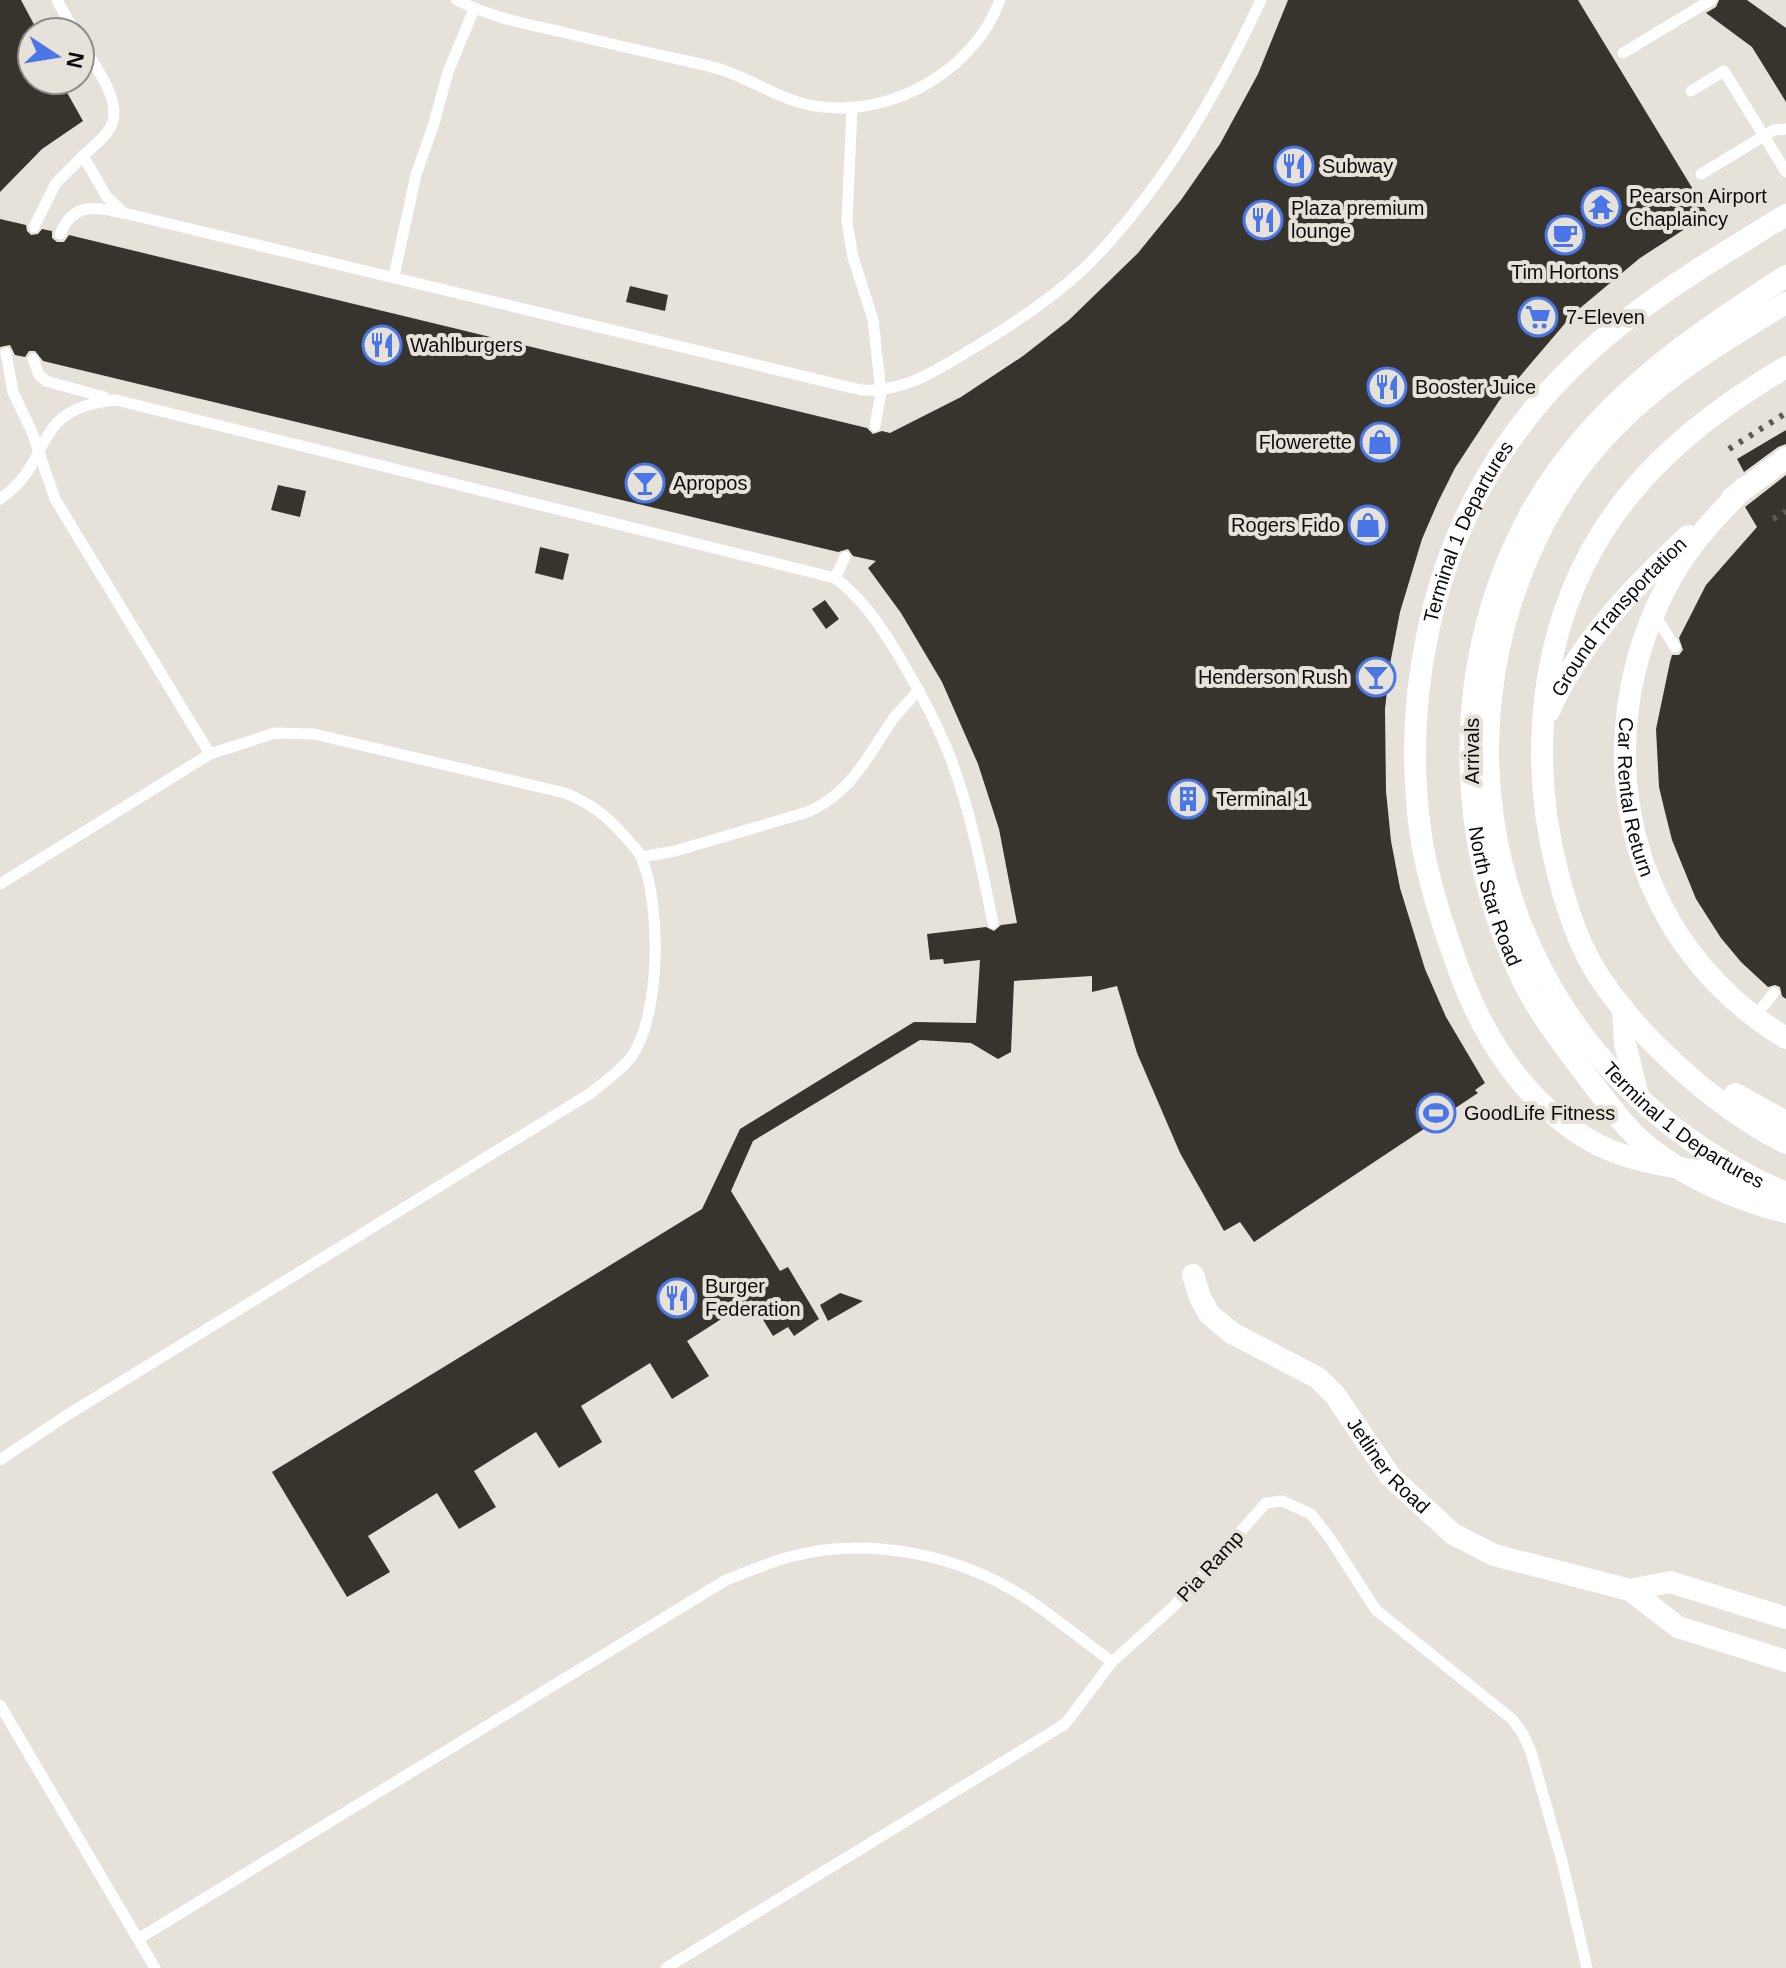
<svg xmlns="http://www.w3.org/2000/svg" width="1786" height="1968" font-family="Helvetica,sans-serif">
<rect width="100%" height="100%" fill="#e6e2da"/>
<g fill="#37342e">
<polygon points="0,0 21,0 38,32 32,32 32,80 60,80 83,121 42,149 0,192"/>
<polygon points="1288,0 1578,0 1708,214 1640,258 1573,314 1499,401 1455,468 1438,502 1422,539 1400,612 1390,664 1385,709 1386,791 1391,841 1400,888 1425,969 1446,1017 1485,1083 1475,1090 1478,1093 1254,1242 1240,1222 1224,1231 1180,1153 1137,1053 1117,986 1092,992 1092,976 1014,981 1011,1052 998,1059 971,1043 920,1040 753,1141 731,1191 780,1271 788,1267 819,1319 794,1336 788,1327 773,1336 751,1300 687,1341 709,1376 672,1399 650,1363 581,1406 602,1442 559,1468 536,1432 474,1471 496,1507 459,1529 437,1493 368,1536 390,1572 347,1597 272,1472 702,1209 740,1129 914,1022 976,1023 980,960 944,964 943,959 930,960 927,934 986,927 994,931 1001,925 1017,923 999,829 978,764 942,682 901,613 868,568 876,561 853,556 848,549 838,552 43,361 35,351 29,351 25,357 15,355 10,345 0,347 0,219 26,225 27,231 31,235 38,234 42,229 52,231 52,238 57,242 64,242 69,235 867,428 873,434 882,431 890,433 961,397 1023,356 1069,320 1138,253 1181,200 1220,144 1258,74"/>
<polygon points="1719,0 1747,0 1786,28 1786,102 1752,47 1706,13 1716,7"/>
<polygon points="630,286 668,295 665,311 626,302"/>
<polygon points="1786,430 1786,444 1778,447 1744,472 1737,459"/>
<polygon points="1786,475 1786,999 1782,996 1780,987 1775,985 1768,987 1741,962 1721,938 1696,899 1672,840 1664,808 1659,787 1656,729 1670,662 1672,655 1679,655 1683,650 1679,638 1706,585 1757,527 1745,507"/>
<polygon points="278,485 306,491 300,517 271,510"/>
<polygon points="540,547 569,554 563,580 535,573"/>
<polygon points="825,600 839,619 826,629 812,609"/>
<polygon points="840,1293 863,1301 828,1321 820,1305"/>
</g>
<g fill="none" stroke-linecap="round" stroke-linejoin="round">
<g stroke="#fff" stroke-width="11">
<polyline points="57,0 75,32"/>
<path d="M457,0C489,17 526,24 562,32C603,42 645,52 687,61C701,64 715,67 728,72C753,81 775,96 801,103C880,124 972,76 1000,0"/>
<path d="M80,41C93,64 125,102 110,128C104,139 92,147 83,156L107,197L124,213L861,390C903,393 937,370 972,349C1018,321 1066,290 1102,250C1170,176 1219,90 1261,0"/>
<polyline points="1623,53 1711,0"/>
<polyline points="1691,91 1724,71 1786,172"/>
<polyline points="852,107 847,222 853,257 873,320 881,392 875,426"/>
<polyline points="1701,174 1774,130 1786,129"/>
<polyline points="34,227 56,183 83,156"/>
<path d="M60,234C73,203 94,206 122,213"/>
<polyline points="394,276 416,175 434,123 448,72 474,9"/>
<polyline points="6,353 13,392 32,432 55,499 210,754"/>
<polyline points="33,359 39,375 46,381 104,397"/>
<path d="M0,499C56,461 28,408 116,400L835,578C862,598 880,625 897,653C918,688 938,724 952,762C971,814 982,869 993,923"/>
<polyline points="835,578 845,557"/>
<polyline points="1655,615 1675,647"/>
<path d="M642,857L675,851L808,812C852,792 867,757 893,719C901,709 910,700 919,690"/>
<path d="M0,884L210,754L275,733L314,734L565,793C594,805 607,816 628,840C633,846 640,852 642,859C661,906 661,1013 632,1056C621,1071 605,1081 591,1093L64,1417L0,1460"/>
<polyline points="1755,1016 1774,993"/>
<polyline points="0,1705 155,1968"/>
<path d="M138,1939L726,1580C747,1572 768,1563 789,1557C869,1535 961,1555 1029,1600C1058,1620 1085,1642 1112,1662"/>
<polyline points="666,1968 1065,1724 1112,1662 1174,1606 1266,1503 1282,1501 1311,1514 1329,1537 1376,1610 1512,1719 1523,1734 1531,1752 1562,1861 1587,1968"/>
</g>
<g stroke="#fff" stroke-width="22">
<path id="s1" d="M1786,276C1686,341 1592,404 1532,511C1452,656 1451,833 1523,981C1539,1013 1562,1043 1583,1071C1601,1094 1619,1121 1641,1141C1681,1175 1735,1200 1786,1212"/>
<path id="s2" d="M1786,303C1717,344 1648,386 1595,448C1547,503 1514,577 1499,648C1450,878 1570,1102 1786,1193"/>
<path d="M1786,367C1714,410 1649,459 1603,531C1539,632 1528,760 1558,874C1566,905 1576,937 1592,965C1632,1033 1716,1108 1786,1143"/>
<path id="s3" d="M1744,488C1716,516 1690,544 1671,578C1581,741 1625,941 1786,1038"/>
<polyline points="1732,498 1786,458"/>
<path id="s4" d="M1549,711C1579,643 1634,586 1688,536"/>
<polyline points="1623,1008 1625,1043 1638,1096"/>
<polyline points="1735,1094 1786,1122"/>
<path id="s5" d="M1756,1180C1701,1169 1634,1168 1586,1138C1519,1097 1478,1028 1454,956C1439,915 1426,873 1420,829C1403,701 1430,561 1502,452C1577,339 1674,284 1786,215"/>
<path id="s6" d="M1193,1275L1200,1297L1209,1314L1232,1333L1318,1378L1335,1395L1390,1476L1453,1534L1494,1555L1630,1590L1678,1627L1786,1661"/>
<polyline points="1630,1590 1670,1582 1786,1618"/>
</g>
<g stroke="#5c5a55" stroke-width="6" stroke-dasharray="4 8" stroke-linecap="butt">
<polyline points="1729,449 1786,413"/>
<polyline points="1773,519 1786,511"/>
</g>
</g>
<defs>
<g id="restaurant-ring" transform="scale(2)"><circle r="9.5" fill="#e6e2da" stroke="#4a76e8" stroke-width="1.5"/><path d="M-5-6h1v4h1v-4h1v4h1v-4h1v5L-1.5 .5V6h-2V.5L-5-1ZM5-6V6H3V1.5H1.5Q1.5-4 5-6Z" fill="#4a76e8"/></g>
<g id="temple-ring" transform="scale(2)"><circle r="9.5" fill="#e6e2da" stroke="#4a76e8" stroke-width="1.5"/><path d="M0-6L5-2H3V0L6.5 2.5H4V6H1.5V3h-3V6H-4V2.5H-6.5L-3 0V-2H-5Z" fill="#4a76e8"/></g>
<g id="cafe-ring" transform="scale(2)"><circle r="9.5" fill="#e6e2da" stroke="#4a76e8" stroke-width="1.5"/><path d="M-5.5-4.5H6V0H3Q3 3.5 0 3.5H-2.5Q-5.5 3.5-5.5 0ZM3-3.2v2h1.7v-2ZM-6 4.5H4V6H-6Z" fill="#4a76e8"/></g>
<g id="supermarket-ring" transform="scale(2)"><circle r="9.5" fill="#e6e2da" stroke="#4a76e8" stroke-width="1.5"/><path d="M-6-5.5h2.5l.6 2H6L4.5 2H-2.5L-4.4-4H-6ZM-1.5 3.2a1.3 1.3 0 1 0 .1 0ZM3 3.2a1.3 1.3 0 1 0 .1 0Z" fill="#4a76e8"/></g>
<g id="shop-ring" transform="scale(2)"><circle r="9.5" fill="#e6e2da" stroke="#4a76e8" stroke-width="1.5"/><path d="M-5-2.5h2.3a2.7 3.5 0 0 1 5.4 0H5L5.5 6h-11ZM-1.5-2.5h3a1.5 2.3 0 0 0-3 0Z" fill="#4a76e8"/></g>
<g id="bar-ring" transform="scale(2)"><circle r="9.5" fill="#e6e2da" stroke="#4a76e8" stroke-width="1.5"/><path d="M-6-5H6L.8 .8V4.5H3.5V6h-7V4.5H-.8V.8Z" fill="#4a76e8"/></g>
<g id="building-ring" transform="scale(2)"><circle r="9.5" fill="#e6e2da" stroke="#4a76e8" stroke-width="1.5"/><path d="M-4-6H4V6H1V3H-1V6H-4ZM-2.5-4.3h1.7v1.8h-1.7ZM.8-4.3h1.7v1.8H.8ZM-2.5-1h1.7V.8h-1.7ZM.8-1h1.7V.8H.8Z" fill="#4a76e8"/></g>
<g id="stadium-ring" transform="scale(2)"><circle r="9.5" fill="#e6e2da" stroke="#4a76e8" stroke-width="1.5"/><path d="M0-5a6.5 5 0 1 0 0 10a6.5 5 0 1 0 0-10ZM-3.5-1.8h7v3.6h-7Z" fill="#4a76e8"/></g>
</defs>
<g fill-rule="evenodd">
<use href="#restaurant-ring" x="1294" y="166"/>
<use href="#temple-ring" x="1601" y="207"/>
<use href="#restaurant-ring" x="1263" y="220"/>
<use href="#cafe-ring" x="1565" y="235"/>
<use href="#supermarket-ring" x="1538" y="317"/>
<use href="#restaurant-ring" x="382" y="345"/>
<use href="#restaurant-ring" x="1387" y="387"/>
<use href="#shop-ring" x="1380" y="442"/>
<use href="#bar-ring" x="645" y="483"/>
<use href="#shop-ring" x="1368" y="525"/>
<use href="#bar-ring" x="1376" y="677"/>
<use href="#building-ring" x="1188" y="799"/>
<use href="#stadium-ring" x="1436" y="1113"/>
<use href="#restaurant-ring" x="677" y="1298"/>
</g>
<g text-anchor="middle" stroke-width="8" stroke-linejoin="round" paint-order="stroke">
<g font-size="20" fill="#0d0c0a" stroke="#e6e2da" text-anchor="start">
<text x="1322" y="173">Subway</text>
<text x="1629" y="203">Pearson Airport<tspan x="1629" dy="23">Chaplaincy</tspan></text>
<text x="1291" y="215">Plaza premium<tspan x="1291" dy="23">lounge</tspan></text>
<text x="1565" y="279" text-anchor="middle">Tim Hortons</text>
<text x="1566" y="324">7-Eleven</text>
<text x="410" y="352">Wahlburgers</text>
<text x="1415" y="394">Booster Juice</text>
<text x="1352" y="449" text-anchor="end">Flowerette</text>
<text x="673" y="490">Apropos</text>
<text x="1340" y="532" text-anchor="end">Rogers Fido</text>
<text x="1348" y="684" text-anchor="end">Henderson Rush</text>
<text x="1216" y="806">Terminal 1</text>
<text x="1464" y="1120">GoodLife Fitness</text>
<text x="705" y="1293">Burger<tspan x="705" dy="23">Federation</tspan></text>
</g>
<g font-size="20" fill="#0d0c0a" stroke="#e6e2da">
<text dy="7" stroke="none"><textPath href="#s5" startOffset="844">Terminal 1 Departures</textPath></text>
<text dy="7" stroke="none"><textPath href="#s4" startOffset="118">Ground Transportation</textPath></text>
<text transform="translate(1472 751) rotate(-90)" y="7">Arrivals</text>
<text dy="7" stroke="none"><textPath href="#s3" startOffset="344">Car Rental Return</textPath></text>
<text dy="7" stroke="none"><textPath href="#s1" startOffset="748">North Star Road</textPath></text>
<text dy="7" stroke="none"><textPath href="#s2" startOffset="1010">Terminal 1 Departures</textPath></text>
<text dy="7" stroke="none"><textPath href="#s6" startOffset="282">Jetliner Road</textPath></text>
<text transform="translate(1210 1566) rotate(-48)" y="7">Pia Ramp</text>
</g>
</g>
<g transform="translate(56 56) rotate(102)"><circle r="38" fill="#e6e2da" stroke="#8f8c87" stroke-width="2"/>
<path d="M0-6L14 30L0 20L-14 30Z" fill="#4a76e8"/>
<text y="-12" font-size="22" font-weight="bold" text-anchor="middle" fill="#0d0c0a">N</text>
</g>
</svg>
